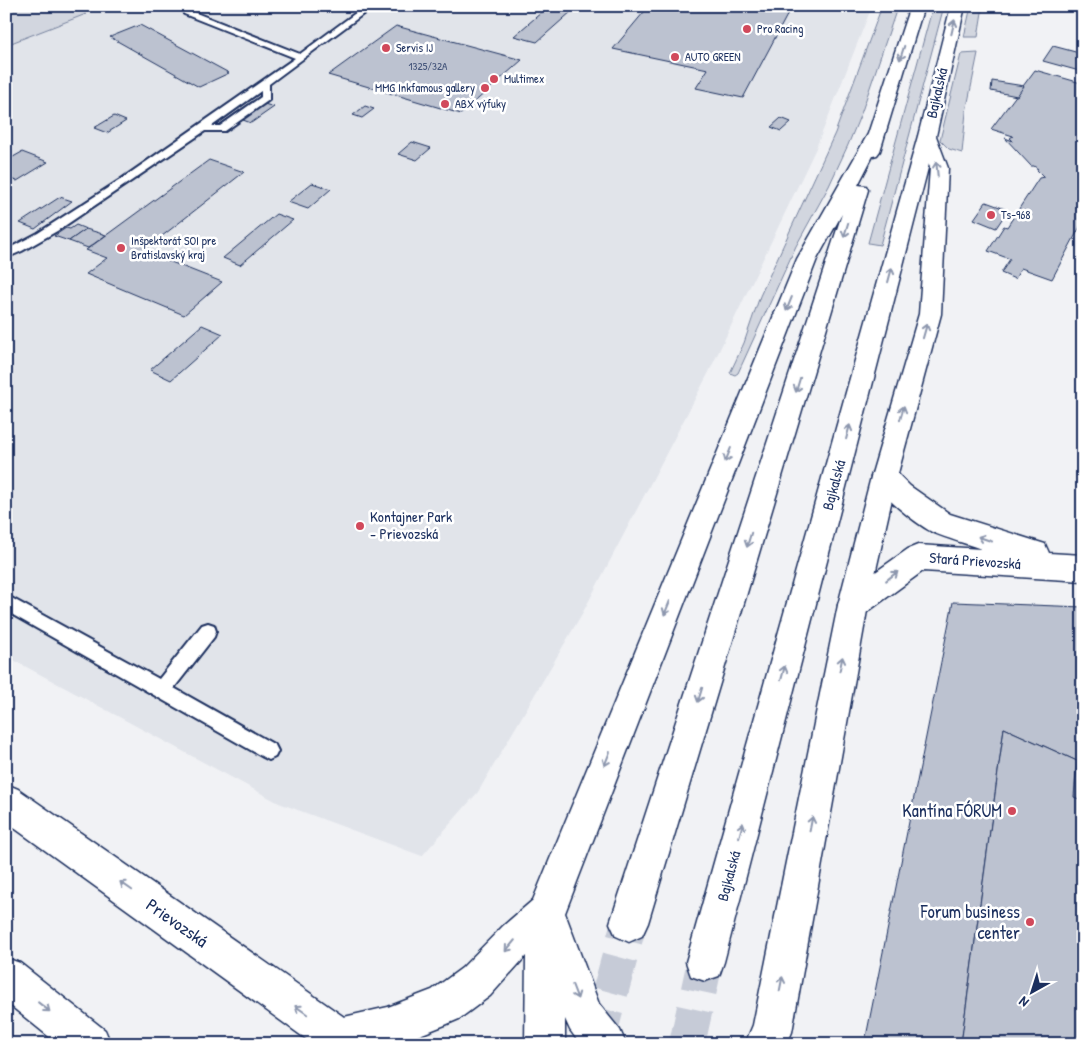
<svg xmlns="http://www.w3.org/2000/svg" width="1089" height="1050" font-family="'Patrick Hand',sans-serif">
<rect width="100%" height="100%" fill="#f1f2f5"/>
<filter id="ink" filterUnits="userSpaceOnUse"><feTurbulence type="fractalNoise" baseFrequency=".02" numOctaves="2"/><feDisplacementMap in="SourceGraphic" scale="10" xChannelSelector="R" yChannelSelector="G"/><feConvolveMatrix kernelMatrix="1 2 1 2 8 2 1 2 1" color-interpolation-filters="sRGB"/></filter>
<g filter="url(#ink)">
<polygon fill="#e1e4ea" points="106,6 872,6 816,148 709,372 583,612 478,792 422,856 279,803 6,656 6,45"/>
<g fill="#d2d6df" stroke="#76829e">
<polygon points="6,6 73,6 86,14 6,45"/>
<polygon points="882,6 895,6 897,8 862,111 848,145 829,186 796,246 738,373 735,375 730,373 744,343 760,296 835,133"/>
<polygon points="933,6 944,6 880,245 868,243"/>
<polygon points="971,6 983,6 978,37 964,37"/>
<polygon points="978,53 966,112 962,153 949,149 940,140 961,54"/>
</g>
<g fill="#bcc2d0" stroke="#1b2f5e">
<polygon points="549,6 572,11 537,42 514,36"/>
<polygon points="649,6 717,8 792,6 743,98 696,88 708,69 613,49"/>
<polygon points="140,25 229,73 199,87 110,37"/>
<polygon points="396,26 522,60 461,114 328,75"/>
<polygon points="1053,46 1083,54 1083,72 1043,61"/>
<polygon points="1035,70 1081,83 1083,82 1083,221 1052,279 1021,268 1015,279 1001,273 1010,259 988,251 1004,226 1007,227 1039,178 1044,177 1036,169 1038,169 1034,166 1031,166 1005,138 1013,141 1010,138 1013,136 991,129"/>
<polygon points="992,81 1024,86 1017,96 991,91"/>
<polygon points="258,102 274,107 251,123 235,117"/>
<polygon points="365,106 374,109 362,118 353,115"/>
<polygon points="114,116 126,121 107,133 94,128"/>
<polygon points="781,118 791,122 781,131 771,127"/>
<polygon points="412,142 431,148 417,160 398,154"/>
<polygon points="22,152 48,162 17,181 6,177 6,161"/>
<polygon points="209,160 244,172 143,251 222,282 184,315 86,274 107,258 86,250"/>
<polygon points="312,183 331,189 308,209 288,202"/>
<polygon points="60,197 72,201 35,229 20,223"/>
<polygon points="986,202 1008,210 996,228 974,219"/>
<polygon points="276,214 293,220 240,265 223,258"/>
<polygon points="76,225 86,229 69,241 54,236 66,228 70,229"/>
<polygon points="86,229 106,235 88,248 69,241"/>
<polygon points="202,325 223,334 171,380 150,370"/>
<polygon points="953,602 1083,607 1083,801 1074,797 1077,761 1004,728 961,1044 869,1044 866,1037"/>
<polygon points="1004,728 1077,761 1074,797 1083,801 1083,1044 961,1044"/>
</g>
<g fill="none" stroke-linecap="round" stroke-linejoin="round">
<g stroke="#c6cbd7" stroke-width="36" stroke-dasharray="36 18" stroke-linecap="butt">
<polyline points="596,1044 629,923"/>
<polyline points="687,1044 705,962"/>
</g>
<g stroke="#1b2f5e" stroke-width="4">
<g id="lane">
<path d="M182,6H190L191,11L300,54L365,6H374L269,84V100L225,131H205L57,231L22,251L6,258V250L38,233L120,180L295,58L184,14ZM261,91V97L220,126H212Z"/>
<polygon points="6,595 159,679 202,625 208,623 214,625 216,631 214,637 174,688 275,745 278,751 275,757 269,760 263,757 6,611"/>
</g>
</g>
<g stroke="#1b2f5e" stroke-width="3">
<path id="street" d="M884,466L893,469L910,486L950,514L1045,544L1049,553L1083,555V581L923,571L863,615L853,619L843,615L838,605L843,595L908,549L918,545L981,549C965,543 948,539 932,532C915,523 879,494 871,477L875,469Z"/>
</g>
<g stroke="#1b2f5e" stroke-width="3">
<g id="primary">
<polygon points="910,6 924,6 880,151 877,155 873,156 858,185 866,186 868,190 648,923 642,936 629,942 616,936 610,923 842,214 817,259 565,913 599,1004 620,1030 626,1044 580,1044 570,1030 565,1019 565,1044 525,1044 526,956 490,996 459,1019 445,1025 397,1044 313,1044 6,822 6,784 18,789 344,1017 388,1007 432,990 462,968 503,926 533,900 797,259 868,134"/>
<polygon points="951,6 965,6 936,136 948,168 941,314 897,477 868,605 792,1032 787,1044 745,1044 753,1025 838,605 871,477 919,314 930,168 929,164 724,962 719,976 705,981 691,976 686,962 918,136"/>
<polygon points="6,958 20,963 105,1030 111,1044 58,1044 6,1002"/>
</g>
</g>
<use href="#lane" fill="#fff" fill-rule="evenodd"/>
<use href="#street" fill="#fff" fill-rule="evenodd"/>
<use href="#primary" fill="#fff" fill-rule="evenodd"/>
</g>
<defs><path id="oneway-shaft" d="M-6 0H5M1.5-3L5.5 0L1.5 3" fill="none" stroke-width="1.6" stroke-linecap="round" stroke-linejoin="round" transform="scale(1.25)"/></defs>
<g stroke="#8d97ae">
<use href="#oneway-shaft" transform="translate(953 27) rotate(-77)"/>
<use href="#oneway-shaft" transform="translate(902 53) rotate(108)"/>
<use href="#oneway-shaft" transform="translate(937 169) rotate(-96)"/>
<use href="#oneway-shaft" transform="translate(846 230) rotate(107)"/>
<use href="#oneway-shaft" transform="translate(890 275) rotate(-75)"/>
<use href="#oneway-shaft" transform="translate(789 304) rotate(112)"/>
<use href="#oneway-shaft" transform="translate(925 331) rotate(-74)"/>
<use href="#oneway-shaft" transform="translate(798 385) rotate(107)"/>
<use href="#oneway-shaft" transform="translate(902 413) rotate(-74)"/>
<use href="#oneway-shaft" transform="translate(848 432) rotate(-75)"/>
<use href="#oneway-shaft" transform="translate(728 455) rotate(112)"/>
<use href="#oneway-shaft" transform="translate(985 539) rotate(-161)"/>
<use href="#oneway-shaft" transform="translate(749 540) rotate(107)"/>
<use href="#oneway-shaft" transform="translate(892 576) rotate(-38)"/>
<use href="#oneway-shaft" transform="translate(667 608) rotate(112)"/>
<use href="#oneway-shaft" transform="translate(841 664) rotate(-78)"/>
<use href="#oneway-shaft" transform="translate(783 673) rotate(-75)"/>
<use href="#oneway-shaft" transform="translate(700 695) rotate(107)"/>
<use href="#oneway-shaft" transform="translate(607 759) rotate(112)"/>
<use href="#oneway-shaft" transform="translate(811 824) rotate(-79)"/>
<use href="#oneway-shaft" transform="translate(741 830) rotate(-75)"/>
<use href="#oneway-shaft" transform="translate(126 886) rotate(-145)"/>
<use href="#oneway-shaft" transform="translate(510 946) rotate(130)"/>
<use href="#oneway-shaft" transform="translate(781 984) rotate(-79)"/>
<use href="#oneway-shaft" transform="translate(575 992) rotate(69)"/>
<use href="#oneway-shaft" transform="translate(44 1007) rotate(38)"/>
<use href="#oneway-shaft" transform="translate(301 1010) rotate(-145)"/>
</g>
</g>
<g fill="#d1495b" stroke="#fff" stroke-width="2">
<circle cx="747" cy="29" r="5"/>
<circle cx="386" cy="48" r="5"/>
<circle cx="675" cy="57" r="5"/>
<circle cx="494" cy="79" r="5"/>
<circle cx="485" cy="88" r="5"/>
<circle cx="445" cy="104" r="5"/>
<circle cx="991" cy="215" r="5"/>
<circle cx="121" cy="248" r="5"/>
<circle cx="360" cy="526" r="5"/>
<circle cx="1012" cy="811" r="5"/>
<circle cx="1030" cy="922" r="5"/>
</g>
<g text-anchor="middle" stroke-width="5" stroke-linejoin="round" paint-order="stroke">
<g font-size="11" fill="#43547a">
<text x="428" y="70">1325/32A</text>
</g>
<g font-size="12" fill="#1b2f5e" stroke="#fff" text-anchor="start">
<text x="757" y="33">Pro Racing</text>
<text x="396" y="52">Servis IJ</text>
<text x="685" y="61">AUTO GREEN</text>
<text x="504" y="83">Multimex</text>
<text x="475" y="92" text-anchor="end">MMG Inkfamous gallery</text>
<text x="455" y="108">ABX výfuky</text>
<text x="1001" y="219">Ts-968</text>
<text x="131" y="245">Inšpektorát SOI pre<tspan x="131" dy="14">Bratislavský kraj</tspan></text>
</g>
<g font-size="15" fill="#1b2f5e" stroke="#fff">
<text transform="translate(937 93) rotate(-77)" y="5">Bajkalská</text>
<text transform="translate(834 485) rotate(-75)" y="5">Bajkalská</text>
<text transform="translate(975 561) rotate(4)" y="5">Stará Prievozská</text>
<text transform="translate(729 876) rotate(-75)" y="5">Bajkalská</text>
</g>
<g font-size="15" fill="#1b2f5e" stroke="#fff" text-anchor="start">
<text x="370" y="522">Kontajner Park<tspan x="370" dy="17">- Prievozská</tspan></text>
</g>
<g font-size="18" fill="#1b2f5e" stroke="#fff" text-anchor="end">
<text x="1002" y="817">Kantína FÓRUM</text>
<text x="1020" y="918">Forum business<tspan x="1020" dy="21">center</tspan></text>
</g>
<g font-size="18" fill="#1b2f5e" stroke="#fff">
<text transform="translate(177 923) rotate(35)" y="6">Prievozská</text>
</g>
</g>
<rect width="1089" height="1050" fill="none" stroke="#fff" stroke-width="25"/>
<rect x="12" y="12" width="1064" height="1025" fill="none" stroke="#1b2f5e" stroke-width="2" filter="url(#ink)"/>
<g transform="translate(1032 992) rotate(219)" stroke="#ffffff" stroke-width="4" paint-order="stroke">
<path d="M0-4L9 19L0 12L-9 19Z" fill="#1b2f5e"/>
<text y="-8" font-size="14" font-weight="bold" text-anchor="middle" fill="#1b2f5e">N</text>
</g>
</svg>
